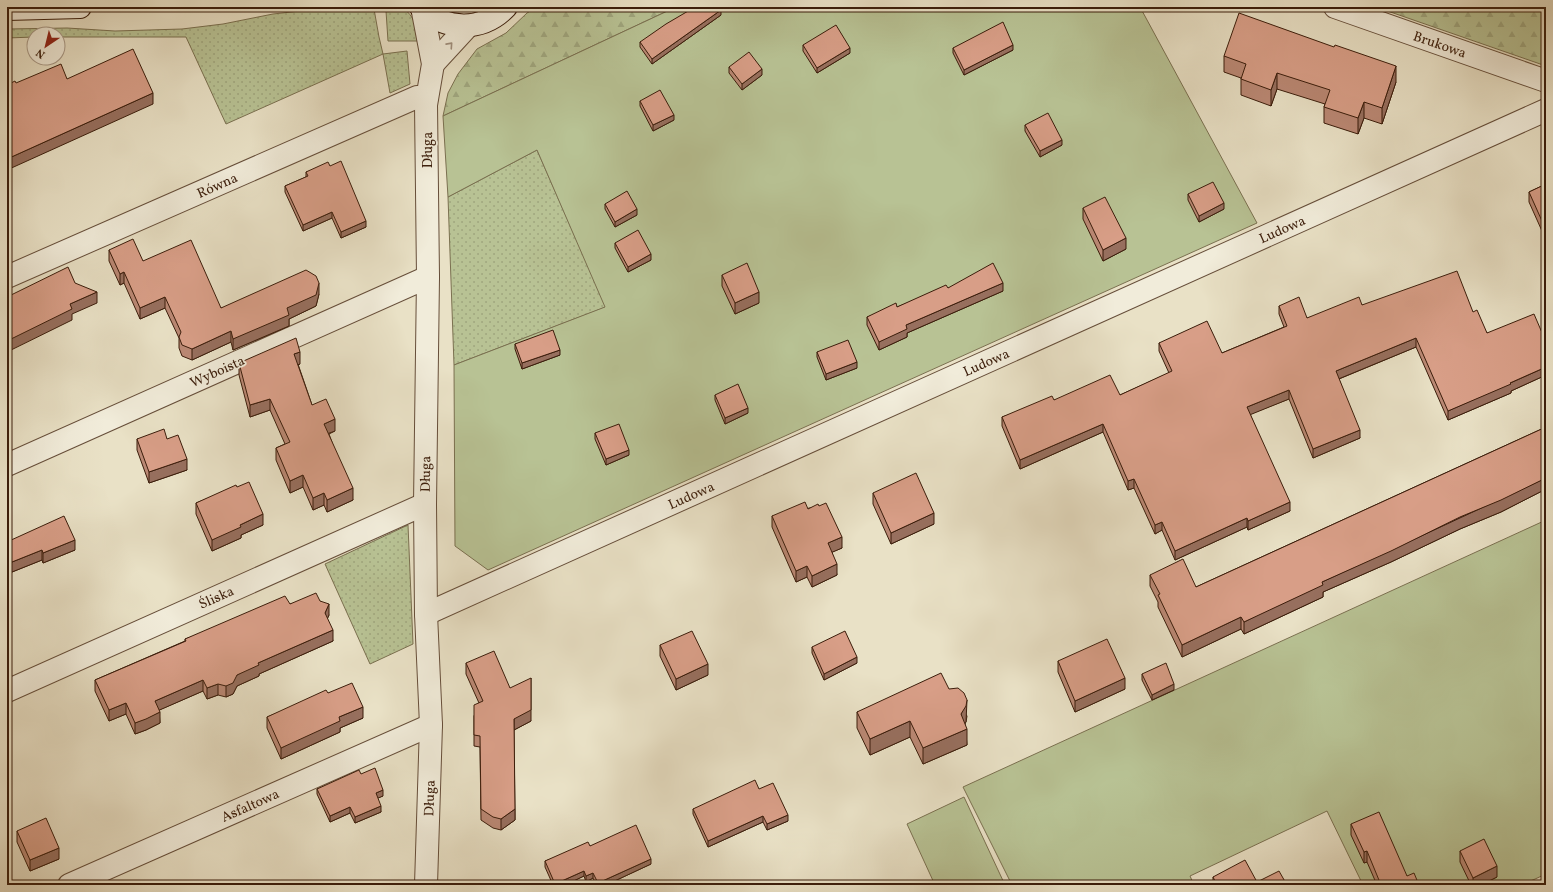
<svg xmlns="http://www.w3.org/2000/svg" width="1553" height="892" font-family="Vollkorn,serif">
<defs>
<pattern id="grass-dots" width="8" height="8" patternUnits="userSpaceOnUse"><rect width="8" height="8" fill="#b8c294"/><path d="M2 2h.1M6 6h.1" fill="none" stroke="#9fa67e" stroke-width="1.8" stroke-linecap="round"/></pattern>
<pattern id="forest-firs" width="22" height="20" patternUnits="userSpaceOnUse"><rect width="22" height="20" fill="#b8c294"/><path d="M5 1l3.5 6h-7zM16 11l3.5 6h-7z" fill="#9fa67e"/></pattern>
</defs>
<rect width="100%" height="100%" fill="#e9e1c6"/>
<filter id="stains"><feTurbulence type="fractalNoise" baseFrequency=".005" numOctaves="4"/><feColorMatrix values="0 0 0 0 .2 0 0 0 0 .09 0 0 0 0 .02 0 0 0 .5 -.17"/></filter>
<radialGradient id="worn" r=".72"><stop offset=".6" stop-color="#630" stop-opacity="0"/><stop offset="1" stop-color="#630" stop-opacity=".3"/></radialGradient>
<g fill="url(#grass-dots)" stroke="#7a7050">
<path d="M384,7H402C415,17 416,25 418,41H388L386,11Z"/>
<polygon points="374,9 379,37 383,54 407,51 410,84 390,93 383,54 226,124 186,37 58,37 58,34 34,34 34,37 7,38 8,29 67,28 115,31 182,29 223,24 273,14 309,10"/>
<polygon points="537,150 606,307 454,365 448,197"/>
<polygon points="408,525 413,644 370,664 325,564"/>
</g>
<g fill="url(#forest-firs)" stroke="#7a7050">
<polygon points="537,7 676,7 443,116 448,93 458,74 477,49 506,33 527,13"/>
<polygon points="1376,7 1546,7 1546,66"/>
</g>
<g fill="#b8c294" stroke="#7a7050">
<polygon points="676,7 1140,7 1257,223 488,570 455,546 454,365 605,307 537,150 448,197 443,116"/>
<polygon points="1546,520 1546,874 1522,885 1363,885 1327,811 1190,876 1194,885 1012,885 963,787"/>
<polygon points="964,797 1005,885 935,885 907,824"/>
</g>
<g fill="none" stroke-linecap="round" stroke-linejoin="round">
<g stroke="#664e3a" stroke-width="24">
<g id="street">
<polyline points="422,7 433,64 426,105 428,277 425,504 426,614 431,725 426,885"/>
<polyline points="1335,7 1546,81"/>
<polyline points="433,64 468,26"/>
<polyline points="7,277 417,97 427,97"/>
<polyline points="7,465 428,277"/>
<polyline points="426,614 1546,110"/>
<polyline points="7,691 425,504"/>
<polyline points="69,885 431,725"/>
</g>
</g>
<g stroke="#3b1d0b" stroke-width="24">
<g id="secondary">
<path d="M421,7C445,31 482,32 506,7"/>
<polyline points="7,9 80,7"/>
</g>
</g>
<use href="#street" stroke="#f1ecda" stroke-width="22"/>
<use href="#secondary" stroke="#f1ecda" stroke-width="22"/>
</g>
<g fill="#ba8874" stroke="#3b1d0b">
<polygon points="721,15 652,64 640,47 640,42"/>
<polygon points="803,45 850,53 817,73 803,51"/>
<polygon points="953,48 1013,50 964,75 953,53"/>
<polygon points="1224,56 1396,82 1382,124 1364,118 1358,134 1324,123 1324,107 1325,104 1277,89 1271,106 1241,95 1241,78 1224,72"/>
<polygon points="729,67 762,75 742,90 729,73"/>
<polygon points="640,101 674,120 653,131 640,106"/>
<polygon points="1025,125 1062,145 1040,157 1025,131"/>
<polygon points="330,166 366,227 341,238 332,218 303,231 285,192 285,186 306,177 306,172"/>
<polygon points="1546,184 1546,240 1529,202 1529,192"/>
<polygon points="1188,194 1224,209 1199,222 1188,200"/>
<polygon points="605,204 637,215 615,227 605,209"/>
<polygon points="1083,208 1126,249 1103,261 1083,219"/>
<polygon points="615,243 651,260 628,272 615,248"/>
<polygon points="109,250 143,261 221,308 319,294 316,306 289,319 289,326 233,350 231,342 192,360 182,356 179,348 179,338 165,308 140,319 124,283 120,285 109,261"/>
<polygon points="722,275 759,303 735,314 722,286"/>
<polygon points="948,288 1003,291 907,333 907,337 879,350 867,325 867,317 897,307"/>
<polygon points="1362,305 1473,312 1487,333 1546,342 1546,375 1511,391 1511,393 1448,420 1416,347 1339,379 1360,438 1313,458 1289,399 1250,414 1290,511 1248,530 1247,527 1175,560 1162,530 1155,534 1134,488 1128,490 1103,432 1020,469 1002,426 1002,417 1054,400 1120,395 1169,373 1159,351 1159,343 1222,353 1284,327 1279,314 1279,306 1307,318"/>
<polygon points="515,344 560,355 522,369 515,349"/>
<polygon points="817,352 857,368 826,380 817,357"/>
<polygon points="239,363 300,364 298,364 312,405 335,431 329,434 353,500 327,512 324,505 313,510 303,487 290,493 276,460 276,448 285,444 270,410 250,417 239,375"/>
<polygon points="715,395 748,413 725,424 715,400"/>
<polygon points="1546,427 1546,489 1501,512 1460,529 1391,562 1323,592 1323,597 1244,634 1241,629 1182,657 1158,607 1158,602 1150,586 1150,575 1196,587"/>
<polygon points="595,433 629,455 606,465 595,439"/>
<polygon points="137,439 167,439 187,470 149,483 137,450"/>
<polygon points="237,487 263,525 241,535 241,538 212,551 196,514 196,503"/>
<polygon points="873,493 934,524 891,544 873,504"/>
<polygon points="819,506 842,548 832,552 837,575 812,587 807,577 796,582 772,527 772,516"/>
<polygon points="7,536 9,541 75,550 43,563 42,560 7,574"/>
<polygon points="320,601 329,615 327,619 333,641 259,674 259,676 237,686 233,694 226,697 218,695 207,699 203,691 159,710 160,723 146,730 135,734 126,714 109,721 95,691 95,680 185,641 185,639 290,604"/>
<polygon points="660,645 708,675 676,690 660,656"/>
<polygon points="812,647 857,663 824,680 812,653"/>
<polygon points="1058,661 1125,689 1075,712 1058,672"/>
<polygon points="466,663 510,688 531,721 514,730 515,820 501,830 493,828 481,820 480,747 474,746 474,716 479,703 466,674"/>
<polygon points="1142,674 1174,690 1152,700 1142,680"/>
<polygon points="949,689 967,716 966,722 965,723 967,745 923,764 910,737 870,755 857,728 857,712"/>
<polygon points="328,693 363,718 340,728 340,732 281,759 267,728 267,717"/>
<polygon points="1546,762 1546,775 1545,772 1545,763"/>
<polygon points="361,774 383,796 377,798 381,812 355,823 350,813 330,822 317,794 317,789"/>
<polygon points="759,789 788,821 767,830 763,822 708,847 693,814 693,809"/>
<polygon points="1351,824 1407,876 1419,885 1377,885 1367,862 1364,863 1351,835"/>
<polygon points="17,831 59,859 30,871 17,842"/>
<polygon points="590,846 651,864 606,885 596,885 593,878 586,882 584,876 565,885 553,885 545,867 545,861"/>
<polygon points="1460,851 1497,877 1481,885 1471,885 1460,862"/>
<polygon points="1213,877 1257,882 1287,885 1213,885"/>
</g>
<g fill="#976f5e" stroke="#3b1d0b">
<polygon points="721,10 721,15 652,64 652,59"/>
<polygon points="1013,45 1013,50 964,75 964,70"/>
<polygon points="850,48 850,53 817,73 817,68"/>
<polygon points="1396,66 1396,82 1382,124 1382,108"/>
<polygon points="762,69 762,75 742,90 742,84"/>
<polygon points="1277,73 1277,89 1271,106 1271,90"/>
<polygon points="153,93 153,104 7,170 7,159"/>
<polygon points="1364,102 1364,118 1358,134 1358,118"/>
<polygon points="674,115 674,120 653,131 653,125"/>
<polygon points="1062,140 1062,145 1040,157 1040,151"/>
<polygon points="1224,203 1224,209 1199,222 1199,216"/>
<polygon points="637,209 637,215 615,227 615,222"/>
<polygon points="332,212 332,218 303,231 303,225"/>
<polygon points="366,221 366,227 341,238 341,232"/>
<polygon points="1126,238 1126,249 1103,261 1103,250"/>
<polygon points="651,254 651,260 628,272 628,267"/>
<polygon points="124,272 124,283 120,285 120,274"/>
<polygon points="319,283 319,294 316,306 289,319 289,326 233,350 233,339 287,308"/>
<polygon points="1003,283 1003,291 907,333 907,337 879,350 879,342 906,325"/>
<polygon points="97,292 97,303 72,314 72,320 7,352 7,341 70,304"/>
<polygon points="759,292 759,303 735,314 735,303"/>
<polygon points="165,297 165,308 140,319 140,308"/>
<polygon points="231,331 231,342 192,360 192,349"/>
<polygon points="1416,338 1416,347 1336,380 1336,371"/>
<polygon points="560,350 560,355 522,369 522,363"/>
<polygon points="300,352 300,364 294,366 294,354"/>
<polygon points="857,362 857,368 826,380 826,374"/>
<polygon points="1546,367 1546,375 1511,391 1511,393 1448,420 1448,411"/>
<polygon points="1289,390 1289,399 1247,416 1247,407"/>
<polygon points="270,399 270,410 250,417 250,405"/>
<polygon points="748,408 748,413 725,424 725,418"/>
<polygon points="335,419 335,431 324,435 324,424"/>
<polygon points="1103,424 1103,432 1020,469 1020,460"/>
<polygon points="1360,430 1360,438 1313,458 1313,449"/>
<polygon points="629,450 629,455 606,465 606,459"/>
<polygon points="187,459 187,470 149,483 149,472"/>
<polygon points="303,475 303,487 290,493 290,481"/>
<polygon points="1546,478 1546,489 1501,512 1460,529 1391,562 1323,592 1323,597 1244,634 1244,622 1322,582"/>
<polygon points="1134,479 1134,488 1128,490 1128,481"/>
<polygon points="353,488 353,500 327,512 327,500"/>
<polygon points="324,493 324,505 313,510 313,498"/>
<polygon points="1290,502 1290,511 1248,530 1248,521"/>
<polygon points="934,513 934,524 891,544 891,533"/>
<polygon points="263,514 263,525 241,535 241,538 212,551 212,540 240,525"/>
<polygon points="1247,518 1247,527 1175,560 1175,551"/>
<polygon points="1162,522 1162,530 1155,534 1155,525"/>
<polygon points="842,537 842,548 828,554 828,543"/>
<polygon points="75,540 75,550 43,563 43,553"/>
<polygon points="42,550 42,560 7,574 7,564"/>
<polygon points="837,564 837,575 812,587 812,576"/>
<polygon points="807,566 807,577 796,582 796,571"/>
<polygon points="329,604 329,615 325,624 325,613"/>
<polygon points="1241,617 1241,629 1182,657 1182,645"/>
<polygon points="333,630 333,641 259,674 259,676 237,686 233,694 226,697 226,686 237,675 258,663"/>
<polygon points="857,657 857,663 824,680 824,674"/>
<polygon points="708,664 708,675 676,690 676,679"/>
<polygon points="531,678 531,721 514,730 514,719"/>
<polygon points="1125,678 1125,689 1075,712 1075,701"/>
<polygon points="203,680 203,691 155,712 155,701"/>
<polygon points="218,684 218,695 207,699 207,688"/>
<polygon points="1174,684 1174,690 1152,700 1152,695"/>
<polygon points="967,700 966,722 961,730 961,714"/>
<polygon points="126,703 126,714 109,721 109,710"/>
<polygon points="363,707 363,718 340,728 340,732 281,759 281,748 339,717"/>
<polygon points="160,712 160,723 146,730 135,734 135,723"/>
<polygon points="910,721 910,737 870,755 870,739"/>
<polygon points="967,729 967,745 923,764 923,748"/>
<polygon points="383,790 383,796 376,799 376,793"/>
<polygon points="381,806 381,812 355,823 355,817"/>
<polygon points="350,807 350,813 330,822 330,816"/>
<polygon points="515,809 515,820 501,830 501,819"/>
<polygon points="788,815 788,821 767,830 767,824"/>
<polygon points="763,816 763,822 708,847 708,841"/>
<polygon points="59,848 59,859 30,871 30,860"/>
<polygon points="1367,851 1367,862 1364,863 1364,852"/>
<polygon points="651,859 651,864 606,885 598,885 598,883"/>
<polygon points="1497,866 1497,877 1481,885 1473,885 1473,878"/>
<polygon points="584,871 584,876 565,885 555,885 555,884"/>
<polygon points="593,873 593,878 586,882 586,876"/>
</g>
<g fill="#d89e87" stroke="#3b1d0b">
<polygon points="695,7 720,7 721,10 652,59 640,42 666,24"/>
<polygon points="1239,13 1334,47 1335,45 1396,66 1382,108 1364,102 1358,118 1324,107 1330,90 1277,73 1271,90 1241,79 1246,64 1224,56"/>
<polygon points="1003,22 1013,45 964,70 953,48"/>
<polygon points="836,25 850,48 817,68 803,45"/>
<polygon points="133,49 153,93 7,159 7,85 15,81 16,83 61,64 67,79"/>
<polygon points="749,52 762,69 742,84 729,67"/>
<polygon points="660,90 674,115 653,125 640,101"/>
<polygon points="1048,113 1062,140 1040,151 1025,125"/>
<polygon points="341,161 366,221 341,232 332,212 303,225 285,186 308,176 306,172 328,162 330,166"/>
<polygon points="1213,182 1224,203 1199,216 1188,194"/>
<polygon points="1546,184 1546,230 1529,192"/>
<polygon points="627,191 637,209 615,222 605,204"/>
<polygon points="1105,197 1126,238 1103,250 1083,208"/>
<polygon points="638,230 651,254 628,267 615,243"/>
<polygon points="133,239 143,261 191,240 221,308 306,270 316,276 319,283 316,295 287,308 289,315 233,339 231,331 192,349 182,345 179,337 181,332 165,297 140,308 124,272 120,274 109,250"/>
<polygon points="747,263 759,292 735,303 722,275"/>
<polygon points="993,263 1003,283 906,325 907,329 879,342 867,317 896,303 897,307 946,285 948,288"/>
<polygon points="68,267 75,283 97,292 70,304 72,309 7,341 7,297"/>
<polygon points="1457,271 1473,312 1477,310 1487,333 1534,314 1546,342 1546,367 1510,383 1511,384 1448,411 1416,338 1336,371 1360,430 1313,449 1289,390 1247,407 1290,502 1248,521 1247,518 1175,551 1162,522 1155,525 1134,479 1128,481 1103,424 1020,460 1002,417 1052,396 1054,400 1110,375 1120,395 1172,371 1159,343 1207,321 1222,353 1287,326 1279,306 1299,297 1307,318 1359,297 1362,305"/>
<polygon points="553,330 560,350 522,363 515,344"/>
<polygon points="296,338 300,352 294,354 312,405 326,399 335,419 324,424 353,488 327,500 324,493 313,498 303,475 290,481 276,448 290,442 270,399 250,405 239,363"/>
<polygon points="848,340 857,362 826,374 817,352"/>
<polygon points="738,384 748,408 725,418 715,395"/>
<polygon points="619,424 629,450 606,459 595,433"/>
<polygon points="1546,427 1546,478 1501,500 1460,517 1391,551 1322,582 1323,585 1244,622 1241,617 1182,645 1158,595 1160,594 1150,575 1183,559 1196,587"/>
<polygon points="164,429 167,439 178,435 187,459 149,472 137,439"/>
<polygon points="916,473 934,513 891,533 873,493"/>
<polygon points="249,482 263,514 240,525 241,527 212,540 196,503 236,485 237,487"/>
<polygon points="805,502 808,509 818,504 819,506 826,503 842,537 828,543 837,564 812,576 807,566 796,571 772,516"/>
<polygon points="64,516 75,540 43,553 42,550 7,564 7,536 9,541"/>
<polygon points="316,593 320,601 329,604 325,613 333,630 258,663 259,665 237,675 233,683 226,686 218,684 207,688 203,680 155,701 160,712 146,719 135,723 126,703 109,710 95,680 186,641 185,639 285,596 290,604"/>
<polygon points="692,631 708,664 676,679 660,645"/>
<polygon points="845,631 857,657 824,674 812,647"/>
<polygon points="1107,639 1125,678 1075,701 1058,661"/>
<polygon points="494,651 510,688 531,678 531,710 514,719 515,809 501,819 493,817 481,809 480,736 474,735 474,705 483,701 466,663"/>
<polygon points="1166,663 1174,684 1152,695 1142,674"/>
<polygon points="941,673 949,689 958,688 964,693 967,700 966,706 961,714 967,729 923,748 910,721 870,739 857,712"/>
<polygon points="352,683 363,707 339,717 340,721 281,748 267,717 326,690 328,693"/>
<polygon points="375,768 383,790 376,793 381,806 355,817 350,807 330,816 317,789 359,770 361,774"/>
<polygon points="755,780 759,789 773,783 788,815 767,824 763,816 708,841 693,809"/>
<polygon points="1379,812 1407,876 1414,873 1419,885 1381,885 1367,851 1364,852 1351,824"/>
<polygon points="46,818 59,848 30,860 17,831"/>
<polygon points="636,825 651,859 598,883 593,873 586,876 584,871 555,884 545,861 588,842 590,846"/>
<polygon points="1484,839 1497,866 1473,878 1460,851"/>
<polygon points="1245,860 1257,882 1279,871 1287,885 1217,885 1213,877"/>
</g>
<defs><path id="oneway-chevron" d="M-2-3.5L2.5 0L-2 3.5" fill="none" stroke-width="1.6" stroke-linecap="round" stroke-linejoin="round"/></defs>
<use stroke="#9f8f7d" href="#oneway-chevron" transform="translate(450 45) rotate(-48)"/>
<g text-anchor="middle" stroke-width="3.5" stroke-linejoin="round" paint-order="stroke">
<g font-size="14" fill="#3b1d0b" stroke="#f1ecda">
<text transform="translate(1440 44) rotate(19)" y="5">Brukowa</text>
<text transform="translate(427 150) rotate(-90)" y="5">Długa</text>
<text transform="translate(217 185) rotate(-24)" y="5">Równa</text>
<text transform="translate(1282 229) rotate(-24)" y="5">Ludowa</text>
<text transform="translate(986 362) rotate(-24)" y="5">Ludowa</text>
<text transform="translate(217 371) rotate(-24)" y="5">Wyboista</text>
<text transform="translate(425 474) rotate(-89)" y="5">Długa</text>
<text transform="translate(691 495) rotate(-24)" y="5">Ludowa</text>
<text transform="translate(216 597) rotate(-24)" y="5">Śliska</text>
<text transform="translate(429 798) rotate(-88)" y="5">Długa</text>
<text transform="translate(250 805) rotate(-24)" y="5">Asfaltowa</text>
</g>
</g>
<rect width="1553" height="892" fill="none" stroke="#e9e1c6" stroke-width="24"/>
<rect x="8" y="8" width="1537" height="876" fill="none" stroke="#3b1d0b" stroke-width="2"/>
<rect x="12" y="12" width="1529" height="868" fill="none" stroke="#3b1d0b"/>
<g transform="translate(46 46) rotate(215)"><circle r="19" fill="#f1ecda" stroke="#a89987"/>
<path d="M0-3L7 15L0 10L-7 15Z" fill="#8f2418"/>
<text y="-6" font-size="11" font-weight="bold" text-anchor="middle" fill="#3b1d0b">N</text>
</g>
<rect width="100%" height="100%" filter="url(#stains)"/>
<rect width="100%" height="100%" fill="url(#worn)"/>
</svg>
